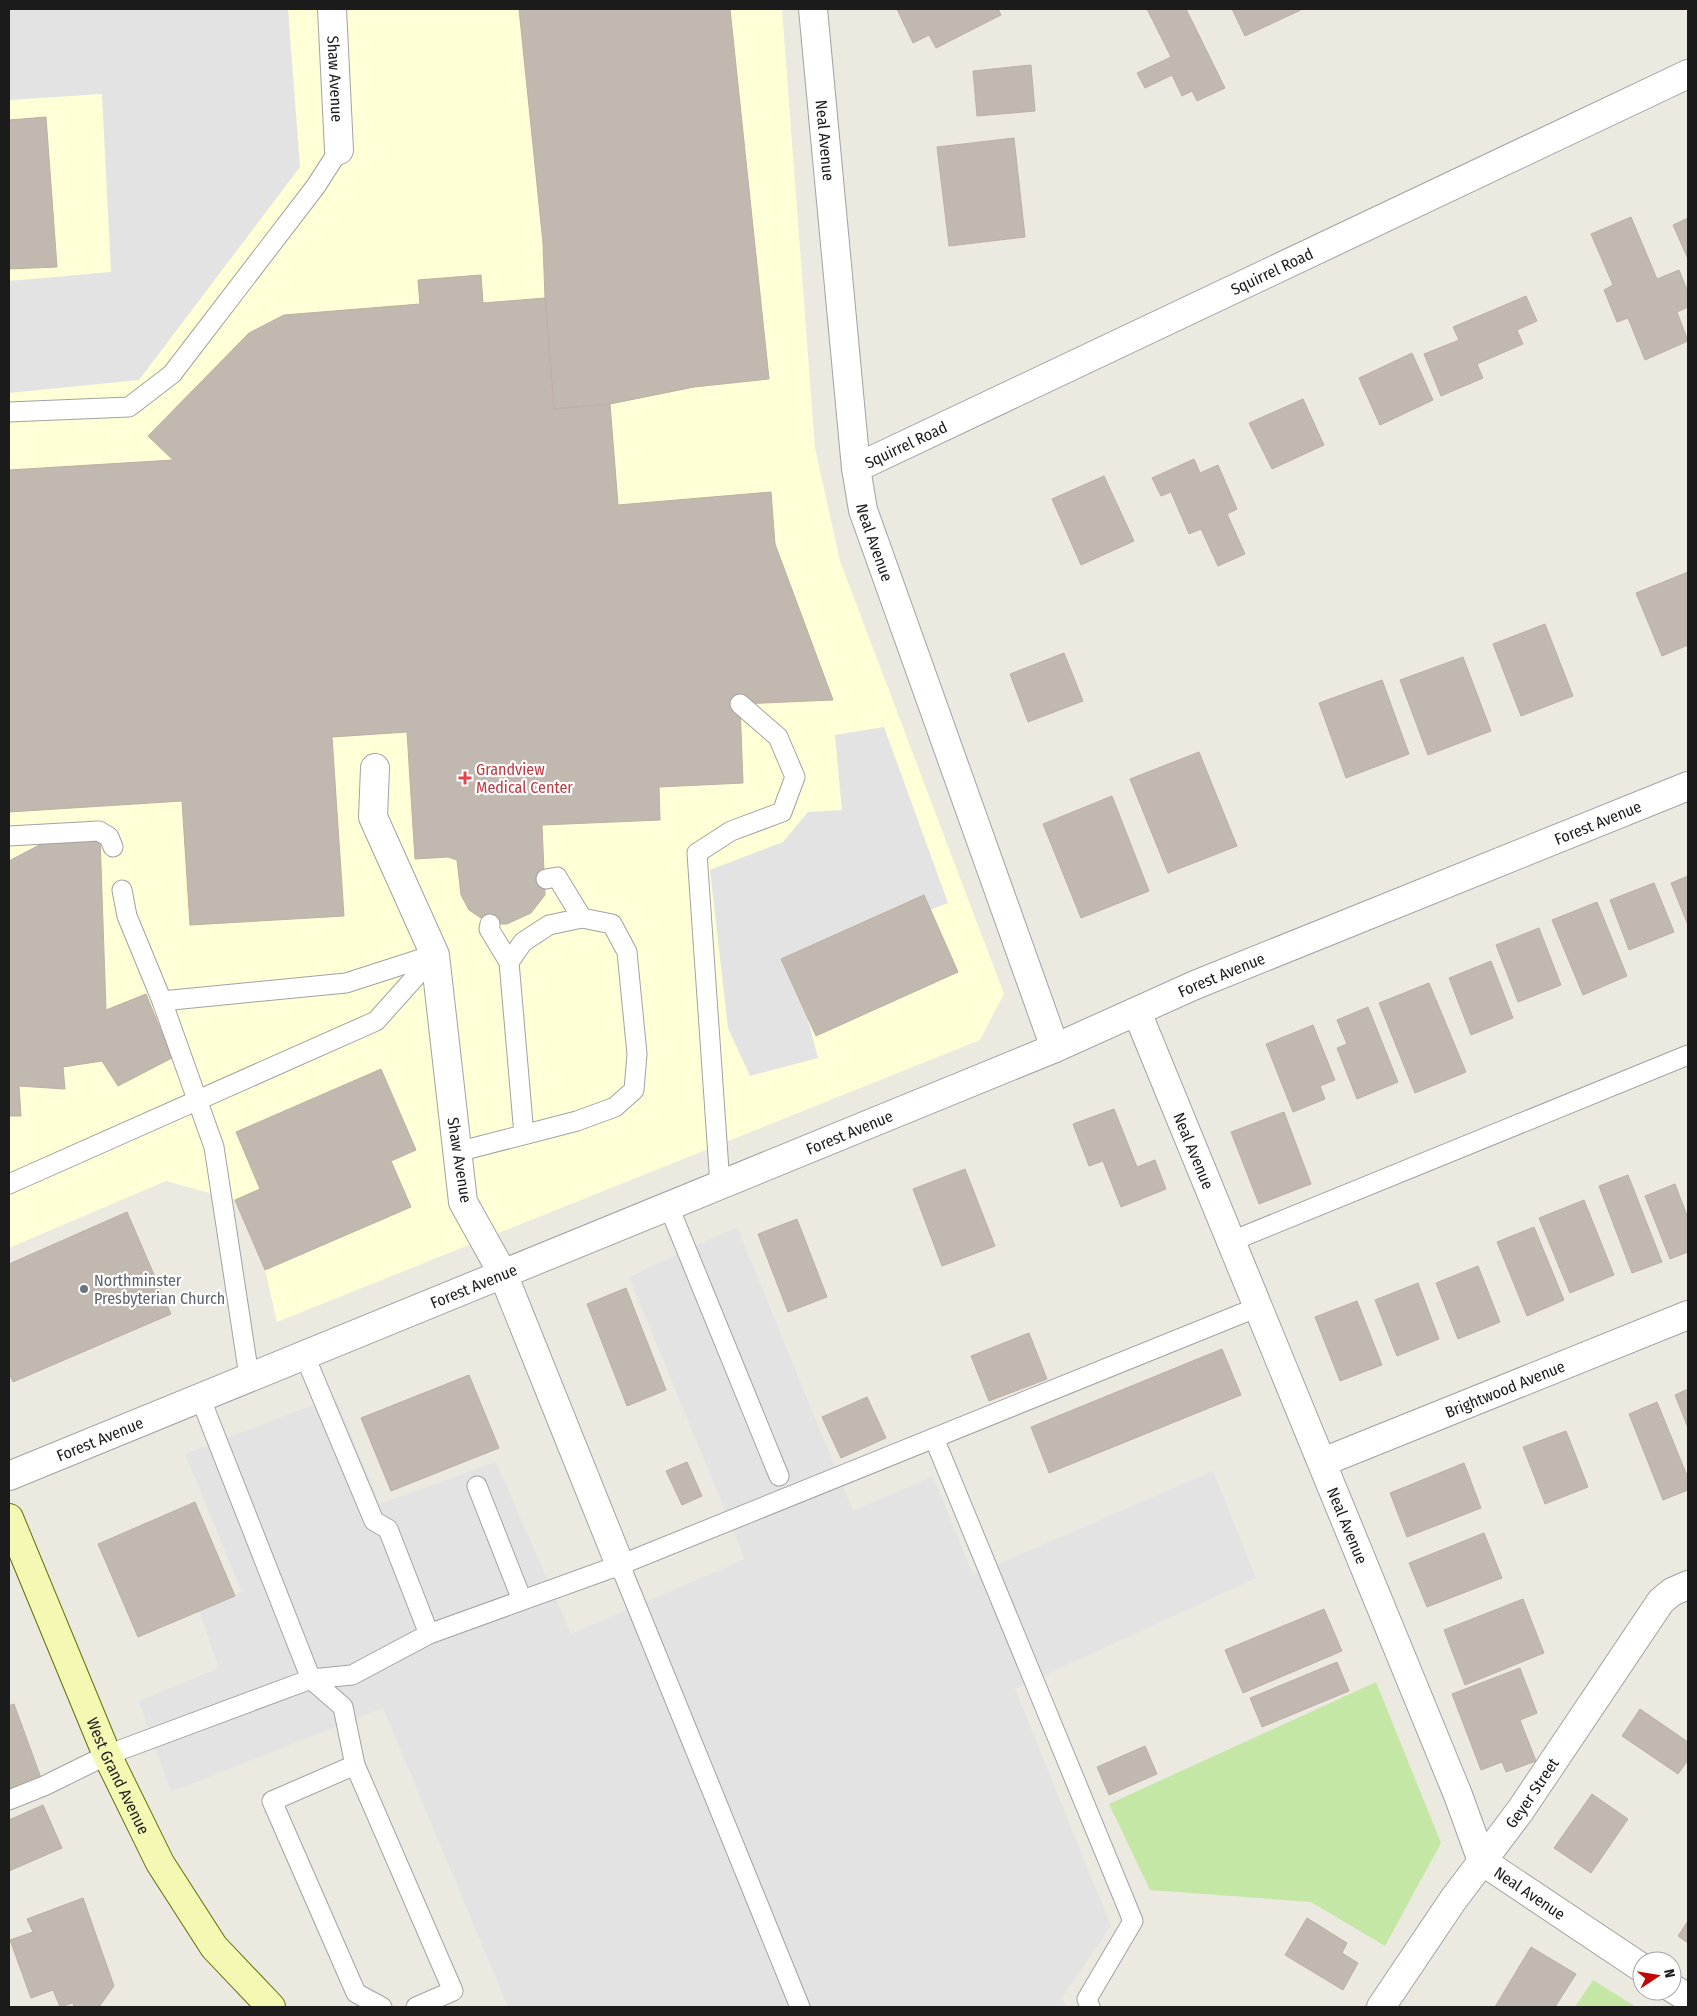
<svg xmlns="http://www.w3.org/2000/svg" width="1697" height="2016" font-family="'Fira Sans Condensed',sans-serif">
<rect width="100%" height="100%" fill="#ece9e0"/>
<polygon fill="#fefed7" points="9,9 782,9 815,448 840,561 1004,994 980,1040 277,1322 265,1270 235,1200 166,1181 9,1248"/>
<g fill="#c5e7a5">
<polygon points="1376,1682 1441,1843 1385,1946 1311,1902 1150,1890 1109,1804"/>
<polygon points="1593,1980 1636,2007 1575,2007"/>
</g>
<g fill="#e3e3e3">
<polygon points="9,9 288,9 300,167 139,380 9,393 9,281 111,272 102,94 9,100"/>
<polygon points="884,727 948,903 793,962 818,1058 750,1076 728,1028 710,870 783,842 808,812 842,810 835,735"/>
<polygon points="737,1227 853,1511 933,1476 973,1575 1213,1471 1256,1578 1015,1689 1111,1926 1062,1997 1066,2007 508,2007 383,1708 171,1792 139,1701 219,1668 199,1610 242,1592 185,1454 335,1397 380,1504 496,1462 571,1634 745,1559 629,1277"/>
</g>
<g fill="#c1b8b0" stroke="#beafa3">
<polygon points="519,9 730,9 769,379 694,387 610,404 554,409 545,298 543,243"/>
<polygon points="897,9 998,9 1001,15 936,48 929,35 913,43"/>
<polygon points="1147,9 1186,9 1225,88 1197,101 1192,91 1182,96 1172,75 1145,88 1137,73 1171,57"/>
<polygon points="1232,9 1303,9 1245,36"/>
<polygon points="1031,65 1035,111 977,116 973,71"/>
<polygon points="46,117 57,267 9,269 9,120"/>
<polygon points="1014,138 1025,237 949,246 937,147"/>
<polygon points="1631,217 1657,279 1679,270 1688,292 1688,307 1677,312 1688,341 1645,360 1628,318 1617,322 1604,290 1613,285 1591,234"/>
<polygon points="1688,218 1688,259 1673,225"/>
<polygon points="481,275 483,303 545,298 554,409 610,404 618,505 771,492 775,544 833,700 740,704 743,783 659,787 660,820 542,825 545,895 531,913 507,924 490,924 469,910 461,895 457,860 448,857 415,859 407,732 332,737 344,916 190,925 182,801 9,812 9,470 173,460 148,436 249,333 284,315 420,304 418,280"/>
<polygon points="1526,296 1537,321 1517,330 1523,344 1477,364 1483,378 1441,396 1424,354 1459,340 1453,327"/>
<polygon points="1412,353 1433,400 1380,425 1359,378"/>
<polygon points="1303,399 1324,445 1272,469 1249,423"/>
<polygon points="1194,459 1200,473 1218,465 1237,509 1227,514 1245,554 1218,566 1201,529 1189,534 1171,492 1161,496 1152,478"/>
<polygon points="1104,476 1134,541 1081,565 1052,499"/>
<polygon points="1688,572 1688,645 1662,656 1636,593"/>
<polygon points="1545,624 1573,696 1521,716 1493,644"/>
<polygon points="1064,653 1083,701 1028,722 1010,674"/>
<polygon points="1463,657 1491,731 1428,755 1400,680"/>
<polygon points="1382,680 1409,754 1346,778 1319,703"/>
<polygon points="1199,752 1237,846 1168,873 1130,779"/>
<polygon points="1112,796 1149,891 1081,918 1043,824"/>
<polygon points="100,837 106,1010 146,994 172,1058 118,1086 102,1061 63,1067 65,1089 19,1086 21,1116 9,1116 9,861 43,843"/>
<polygon points="1688,876 1688,925 1671,883"/>
<polygon points="1654,883 1674,932 1629,950 1610,900"/>
<polygon points="924,895 958,972 816,1036 781,959"/>
<polygon points="1597,902 1627,976 1583,995 1552,920"/>
<polygon points="1539,928 1561,985 1518,1002 1496,945"/>
<polygon points="1491,961 1513,1018 1471,1035 1449,978"/>
<polygon points="1429,983 1466,1072 1415,1093 1379,1003"/>
<polygon points="1368,1007 1398,1082 1357,1099 1337,1048 1347,1044 1337,1020"/>
<polygon points="1313,1025 1335,1080 1320,1086 1325,1099 1293,1112 1266,1044"/>
<polygon points="381,1069 416,1150 391,1161 411,1207 265,1270 235,1200 260,1189 236,1132"/>
<polygon points="1114,1109 1137,1167 1155,1160 1166,1189 1121,1207 1103,1161 1089,1166 1073,1124"/>
<polygon points="1284,1112 1311,1184 1259,1204 1231,1132"/>
<polygon points="965,1169 995,1246 942,1266 913,1189"/>
<polygon points="1628,1175 1662,1262 1632,1273 1599,1186"/>
<polygon points="1675,1184 1688,1218 1688,1252 1670,1259 1645,1196"/>
<polygon points="1584,1200 1614,1275 1570,1293 1539,1218"/>
<polygon points="127,1212 171,1314 13,1382 9,1373 9,1264"/>
<polygon points="797,1219 827,1297 788,1312 758,1234"/>
<polygon points="1534,1227 1564,1300 1527,1316 1497,1242"/>
<polygon points="1478,1266 1500,1322 1458,1339 1436,1283"/>
<polygon points="1418,1283 1439,1339 1397,1356 1375,1300"/>
<polygon points="626,1288 666,1390 627,1406 587,1304"/>
<polygon points="1357,1301 1382,1365 1340,1381 1315,1317"/>
<polygon points="1029,1333 1047,1379 989,1401 971,1356"/>
<polygon points="1222,1349 1241,1395 1049,1473 1031,1427"/>
<polygon points="469,1375 499,1448 391,1491 361,1418"/>
<polygon points="1688,1389 1688,1428 1675,1395"/>
<polygon points="867,1397 886,1438 841,1458 822,1417"/>
<polygon points="1657,1402 1688,1478 1688,1490 1663,1500 1629,1414"/>
<polygon points="1566,1431 1588,1487 1545,1504 1523,1447"/>
<polygon points="687,1462 702,1496 682,1505 666,1471"/>
<polygon points="1464,1463 1481,1508 1407,1537 1390,1493"/>
<polygon points="195,1502 235,1596 138,1637 98,1544"/>
<polygon points="1484,1533 1502,1578 1427,1607 1409,1563"/>
<polygon points="1523,1599 1544,1653 1465,1685 1444,1630"/>
<polygon points="1324,1609 1342,1651 1243,1693 1225,1650"/>
<polygon points="1337,1662 1349,1691 1262,1727 1250,1698"/>
<polygon points="1520,1668 1537,1713 1520,1720 1536,1761 1506,1772 1502,1762 1481,1770 1452,1694"/>
<polygon points="14,1704 44,1786 9,1800 9,1706"/>
<polygon points="1640,1709 1688,1742 1688,1760 1678,1774 1622,1736"/>
<polygon points="1145,1746 1157,1774 1109,1795 1097,1767"/>
<polygon points="1592,1794 1628,1819 1591,1873 1554,1848"/>
<polygon points="43,1805 62,1848 9,1871 9,1820"/>
<polygon points="83,1898 114,1986 99,2007 74,2007 73,2003 60,2007 53,1990 31,1998 10,1940 33,1932 27,1919"/>
<polygon points="1307,1918 1347,1943 1342,1953 1358,1963 1343,1990 1285,1955"/>
<polygon points="1688,1921 1688,1943 1678,1936"/>
<polygon points="1531,1947 1576,1974 1555,2007 1495,2007"/>
</g>
<g fill="none" stroke-linecap="round" stroke-linejoin="round">
<g stroke="#a2a2a2" stroke-width="21">
<g id="service">
<polyline points="9,412 129,407 172,374 316,186 339,150"/>
<polyline points="9,836 99,831 109,837 113,847"/>
<polyline points="546,879 557,877 582,918"/>
<polyline points="122,890 127,916 162,1001 214,1147 249,1376"/>
<polyline points="490,924 489,929 509,962"/>
<polyline points="162,1001 346,983 433,955"/>
<polyline points="457,1152 577,1121 615,1107 634,1090 637,1054 627,952 612,924 582,918 549,925 523,942 509,962 524,1135"/>
<polyline points="9,1184 376,1021 435,955"/>
<polyline points="720,1185 697,853 731,831 782,812 795,777 778,737 740,704"/>
<polyline points="669,1207 779,1476"/>
<polyline points="1232,1241 1688,1055"/>
<polyline points="304,1354 374,1521 388,1529 429,1634"/>
<polyline points="200,1397 311,1679 343,1707 355,1765 453,1991 416,2007"/>
<polyline points="934,1438 1133,1921 1087,1999 1090,2007"/>
<polyline points="477,1486 522,1600"/>
<polyline points="620,1565 800,2007"/>
<polyline points="355,1765 272,1801 356,1993 382,2007"/>
<polyline points="9,1800 44,1786 107,1755 311,1679 352,1675 429,1634 620,1565 1258,1307"/>
</g>
</g>
<g stroke="#a2a2a2" stroke-width="30">
<g id="minor">
<path id="s1" d="M332,9L339,150"/>
<path id="s2" d="M813,9L856,468L863,510L1055,1048"/>
<path id="s3" d="M856,468L1688,74"/>
<polyline points="375,768 373,817 435,955 463,1202 503,1274 620,1565"/>
<path id="s4" d="M1137,1012L1458,1795L1482,1861L1642,1968"/>
<path id="s5" d="M1323,1462L1688,1315"/>
<polyline points="1672,1988 1688,1998"/>
<path id="s6" d="M1381,2007L1453,1900L1520,1811L1661,1601L1672,1592L1688,1585"/>
</g>
</g>
<g stroke="#a2a2a2" stroke-width="30">
<g id="tertiary">
<path id="s7" d="M9,1476L1055,1048L1195,985L1688,786"/>
</g>
</g>
<g stroke="#616e06" stroke-width="30">
<g id="secondary">
<path id="s8" d="M9,1518L107,1755L160,1863L214,1947L271,2007"/>
</g>
</g>
<use href="#service" stroke="#fff" stroke-width="19"/>
<use href="#minor" stroke="#fff" stroke-width="28"/>
<use href="#tertiary" stroke="#fff" stroke-width="28"/>
<use href="#secondary" stroke="#f4f8b3" stroke-width="28"/>
</g>
<path fill="#e0444e" stroke="#fff" stroke-width="2" d="M462.5 770.5h5v5h5v5h-5v5h-5v-5h-5v-5h5z"/>
<circle fill="#6b7280" stroke="#fff" stroke-width="2" cx="84" cy="1289" r="5"/>
<g text-anchor="middle" stroke-width="4.5" stroke-linejoin="round" paint-order="stroke">
<g font-size="16" fill="#1b1b1b" stroke="#fff">
<text dy="6" stroke="none"><textPath href="#s1" startOffset="70">Shaw Avenue</textPath></text>
<text dy="6" stroke="none"><textPath href="#s2" startOffset="132">Neal Avenue</textPath></text>
<text dy="6" stroke="none"><textPath href="#s3" startOffset="460">Squirrel Road</textPath></text>
<text dy="6" stroke="none"><textPath href="#s3" startOffset="55">Squirrel Road</textPath></text>
<text dy="6" stroke="none"><textPath href="#s2" startOffset="538">Neal Avenue</textPath></text>
<text dy="6" stroke="none"><textPath href="#s7" startOffset="1718">Forest Avenue</textPath></text>
<text dy="6" stroke="none"><textPath href="#s7" startOffset="1312">Forest Avenue</textPath></text>
<text dy="6" stroke="none"><textPath href="#s7" startOffset="908">Forest Avenue</textPath></text>
<text dy="6" stroke="none"><textPath href="#s4" startOffset="150">Neal Avenue</textPath></text>
<text transform="translate(460 1160) rotate(81)" y="6">Shaw Avenue</text>
<text dy="6" stroke="none"><textPath href="#s7" startOffset="502">Forest Avenue</textPath></text>
<text dy="6" stroke="none"><textPath href="#s5" startOffset="196">Brightwood Avenue</textPath></text>
<text dy="6" stroke="none"><textPath href="#s7" startOffset="98">Forest Avenue</textPath></text>
<text dy="6" stroke="none"><textPath href="#s4" startOffset="555">Neal Avenue</textPath></text>
<text dy="6" stroke="none"><textPath href="#s8" startOffset="280">West Grand Avenue</textPath></text>
<text dy="6" stroke="none"><textPath href="#s6" startOffset="262">Geyer Street</textPath></text>
<text dy="6" stroke="none"><textPath href="#s4" startOffset="974">Neal Avenue</textPath></text>
</g>
<g font-size="16" fill="#be3a42" stroke="#fff" text-anchor="start">
<text x="476" y="775">Grandview<tspan x="476" dy="18">Medical Center</tspan></text>
</g>
<g font-size="16" fill="#5b616d" stroke="#fff" text-anchor="start">
<text x="94" y="1286">Northminster<tspan x="94" dy="18">Presbyterian Church</tspan></text>
</g>
</g>
<rect width="1697" height="2016" fill="none" stroke="#1b1b1b" stroke-width="20"/>
<g transform="translate(1657 1976) rotate(78)"><circle r="24" fill="#ffffff" stroke="#a4a4a4"/>
<path d="M0-4L9 19L0 12L-9 19Z" fill="#c30503"/>
<text y="-8" font-size="14" font-weight="bold" text-anchor="middle" fill="#1b1b1b">N</text>
</g>
</svg>
